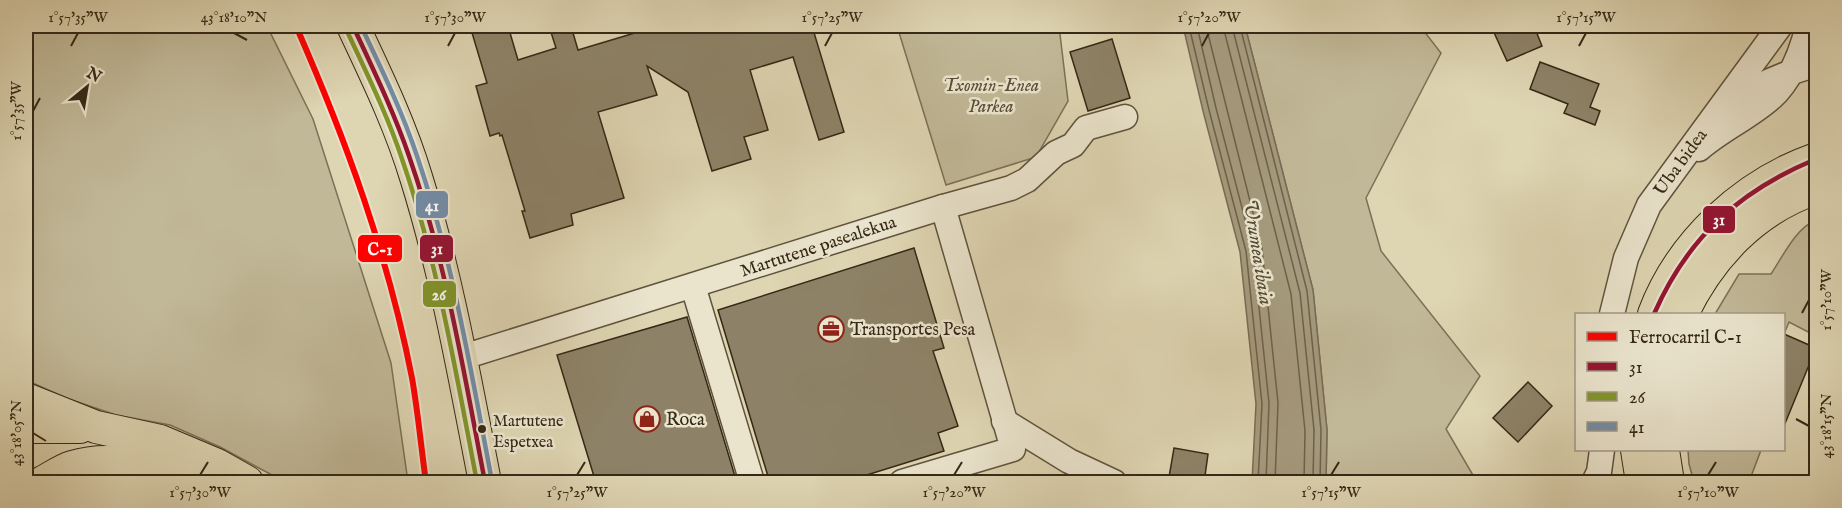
<svg xmlns="http://www.w3.org/2000/svg" width="1842" height="508" font-family="'IM FELL English',serif">
<rect width="100%" height="100%" fill="#ded5b2"/>
<filter id="stains"><feTurbulence type="fractalNoise" baseFrequency=".00333" numOctaves="4"/><feColorMatrix values="0 0 0 0 .2 0 0 0 0 .09 0 0 0 0 .02 0 0 0 .5 -.17"/></filter>
<radialGradient id="worn" r=".72"><stop offset=".6" stop-color="#630" stop-opacity="0"/><stop offset="1" stop-color="#630" stop-opacity=".3"/></radialGradient>
<g fill="#c1b897" stroke="#7b7056" stroke-width="1.5">
<polygon points="26,26 267,26 313,119 391,363 408,482 285,482 220,447 170,425 116,415 66,398 26,380"/>
<polygon points="897,26 1059,26 1068,101 1036,157 946,185"/>
<polygon points="1245,26 1420,26 1441,53 1366,198 1381,251 1480,376 1446,429 1477,482 1326,482 1327,430 1313,290"/>
<path d="M1816,220V336L1789,322L1784,334V314H1715L1739,274H1771C1783,256 1796,228 1816,220Z"/>
<polygon points="1688,450 1761,450 1749,482 1694,482 1689,464"/>
</g>
<polygon fill="#a59a7d" stroke="#786c54" stroke-width="1.5" points="1183,26 1245,26 1313,290 1327,430 1326,482 1252,482 1256,404 1240,252 1203,111"/>
<g fill="none" stroke-linecap="round" stroke-linejoin="round">
<g stroke="#6d614a" stroke-width="1.5">
<polyline points="1189,26 1209,110 1246,251 1262,404 1258,482"/>
<polyline points="1197,26 1216,108 1253,250 1269,403 1266,482"/>
<polyline points="1206,26 1262,249 1278,403 1275,482"/>
<polyline points="1223,26 1291,294 1305,431 1304,482"/>
<polyline points="1232,26 1300,293 1314,430 1313,482"/>
<polyline points="1240,26 1307,291 1321,430 1320,482"/>
</g>
</g>
<g fill="#8d8267" stroke="#352816" stroke-width="1.5">
<polygon points="470,26 508,26 518,60 556,48 549,26 571,26 578,50 658,26 812,26 844,132 819,140 793,57 750,70 768,130 744,137 751,159 712,171 688,92 647,66 657,95 598,112 624,198 571,214 573,225 530,238 522,211 525,211 502,135 500,136 499,133 490,136 476,86 487,83"/>
<polygon points="1491,26 1534,26 1542,46 1507,61"/>
<polygon points="1112,39 1130,98 1088,111 1070,52"/>
<polygon points="1540,62 1599,84 1590,107 1600,111 1595,125 1564,113 1568,104 1530,89"/>
<polygon points="914,248 944,348 933,351 958,426 938,433 944,451 841,483 770,483 718,310"/>
<polygon points="687,317 737,483 596,483 557,355"/>
<polygon points="1784,334 1816,348 1784,426"/>
<polygon points="1528,382 1552,406 1518,442 1493,418"/>
<polygon points="1174,448 1208,454 1204,483 1168,483"/>
</g>
<g fill="none" stroke-linecap="round" stroke-linejoin="round">
<g stroke="#5f533d" stroke-width="27">
<g id="minor">
<path d="M1731,104C1757,84 1784,73 1816,65"/>
<path d="M1699,149C1722,129 1750,117 1772,97C1792,79 1802,50 1808,26"/>
<polyline points="943,207 1011,188 1027,180 1056,153 1073,145 1086,128 1125,117"/>
<polyline points="693,286 752,482"/>
<polyline points="1612,314 1626,258 1649,205 1780,26"/>
<polyline points="460,358 943,207 1013,449 902,482"/>
<polyline points="1004,421 1069,461 1114,482"/>
<polyline points="1594,482 1599,472 1602,450"/>
</g>
</g>
<g stroke="#352816" stroke-width="34">
<g id="major">
<path d="M353,26C376,75 400,124 416,177C447,276 465,380 485,482"/>
<path d="M1654,314C1681,242 1745,184 1816,159"/>
<path d="M1682,314C1710,256 1754,209 1816,188"/>
<polyline points="26,399 96,427 160,441 217,465 247,482"/>
<polyline points="26,427 80,427"/>
<polyline points="1637,450 1642,482"/>
<polyline points="1663,450 1668,482"/>
<path d="M43,482C53,477 62,470 72,467C112,455 149,466 185,482"/>
</g>
</g>
<use href="#minor" stroke="#eae4cd" stroke-width="24"/>
<use href="#major" stroke="#ded5b2" stroke-width="32"/>
<g stroke="#eae4cd" stroke-width="9">
<g id="bus-1">
<path d="M353,26C373,69 394,112 409,156C446,262 464,373 485,482"/>
<path d="M1654,314C1688,237 1739,191 1816,159"/>
</g>
</g>
<g stroke="#eae4cd" stroke-width="9">
<path id="bus-2" d="M346,29C366,72 387,114 402,159C438,263 456,374 477,482"/>
</g>
<g stroke="#eae4cd" stroke-width="9">
<path id="bus-3" d="M361,26C381,68 402,111 417,156C453,261 471,372 492,481"/>
</g>
<use href="#bus-1" stroke="#941231" stroke-width="4.5"/>
<use href="#bus-2" stroke="#819529" stroke-width="4.5"/>
<use href="#bus-3" stroke="#738da7" stroke-width="4.5"/>
<g stroke="#eae4cd" stroke-width="10">
<path id="rail-1" d="M296,26C346,140 388,255 412,378C418,412 421,447 426,482"/>
</g>
<use href="#rail-1" stroke="#f00" stroke-width="6"/>
</g>
<path fill="none" stroke="#352816" stroke-width="2" d="M234,33L247,40M71,46L78,33M448,46L455,33M825,46L832,33M1202,46L1209,33M1579,46L1586,33M33,111L40,98M1802,313L1809,300M1796,419L1809,426M33,433L46,441M200,475L208,462M577,475L585,462M954,475L962,462M1331,475L1339,462M1708,475L1716,462"/>
<defs>
<g id="office-ring" transform="scale(1.35)"><circle r="9.5" fill="#eae4cd" stroke="#8f2418" stroke-width="1.5"/><path d="M-6-3h4V-5.5h4V-3h4V5H-6ZM-1-4.5V-3h2v-1.5ZM-6 0V1H6V0Z" fill="#8f2418"/></g>
<g id="shop-ring" transform="scale(1.35)"><circle r="9.5" fill="#eae4cd" stroke="#8f2418" stroke-width="1.5"/><path d="M-5-2.5h2.3a2.7 3.5 0 0 1 5.4 0H5L5.5 6h-11ZM-1.5-2.5h3a1.5 2.3 0 0 0-3 0Z" fill="#8f2418"/></g>
</defs>
<g fill-rule="evenodd">
<use href="#office-ring" x="831" y="329"/>
<use href="#shop-ring" x="647" y="419"/>
</g>
<circle fill="#352816" stroke="#eae4cd" stroke-width="2" cx="482" cy="429" r="5"/>
<g text-anchor="middle" stroke-width="5" stroke-linejoin="round" paint-order="stroke">
<g font-size="16" fill="#352816" stroke="#eae4cd" text-anchor="start">
<text x="493" y="426">Martutene<tspan x="493" dy="21">Espetxea</tspan></text>
</g>
<g font-size="18" font-style="italic" fill="#584c36" stroke="#eae4cd">
<text x="991" y="91">Txomin-Enea<tspan x="991" dy="21">Parkea</tspan></text>
</g>
<g font-size="18" fill="#352816" stroke="#eae4cd">
<text transform="translate(1680 162) rotate(-54)" y="6">Uba bidea</text>
<text transform="translate(818 246) rotate(-18)" y="6">Martutene pasealekua</text>
</g>
<g font-size="18" fill="#352816" stroke="#eae4cd" text-anchor="start">
<text x="850" y="335">Transportes Pesa</text>
<text x="666" y="425">Roca</text>
</g>
<g font-size="20" font-style="italic" fill="#574a35" stroke="#eae4cd">
<text transform="translate(1259 252) rotate(81)" y="7">Urumea ibaia</text>
</g>
</g>
<g stroke="#eae4cd" stroke-width="2">
<rect x="415" y="190" width="34" height="29" rx="6" fill="#738da7"/>
<rect x="1702" y="205" width="34" height="29" rx="6" fill="#941231"/>
<rect x="419" y="234" width="35" height="29" rx="6" fill="#941231"/>
<rect x="357" y="234" width="46" height="29" rx="6" fill="#f00"/>
<rect x="422" y="280" width="35" height="28" rx="6" fill="#819529"/>
</g>
<g font-size="16" text-anchor="middle" font-weight="bold" fill="#fff">
<text x="432" y="211">41</text>
<text x="1719" y="225">31</text>
<text x="437" y="254">31</text>
<text x="380" y="255">C-1</text>
<text x="439" y="300">26</text>
</g>
<rect width="1842" height="508" fill="none" stroke="#ded5b2" stroke-width="66"/>
<rect x="1575" y="313" width="210" height="138" fill="#eae4cd" stroke="#a29984" stroke-width="1.5"/>
<rect x="1587" y="332" width="30" height="9" fill="#ff0000" stroke="#a29984" stroke-width="1.5"/>
<text x="1629" y="343" font-size="18" fill="#352816">Ferrocarril C-1</text>
<rect x="1587" y="362" width="30" height="9" fill="#941231" stroke="#a29984" stroke-width="1.5"/>
<text x="1629" y="373" font-size="18" fill="#352816">31</text>
<rect x="1587" y="392" width="30" height="9" fill="#819529" stroke="#a29984" stroke-width="1.5"/>
<text x="1629" y="403" font-size="18" fill="#352816">26</text>
<rect x="1587" y="422" width="30" height="9" fill="#738da7" stroke="#a29984" stroke-width="1.5"/>
<text x="1629" y="433" font-size="18" fill="#352816">41</text>
<g transform="translate(87 87) rotate(30)" stroke="#eae4cd" stroke-width="4.5" paint-order="stroke">
<path d="M0-4.5L10 22L0 15L-10 22Z" fill="#352816"/>
<text y="-9" font-size="16" font-weight="bold" text-anchor="middle" fill="#352816">N</text>
</g>
<rect x="33" y="33" width="1776" height="442" fill="none" stroke="#352816" stroke-width="2"/>
<g font-size="15" text-anchor="middle" fill="#352816">
<text x="78" y="22">1°57'35"W</text>
<text x="234" y="22">43°18'10"N</text>
<text x="455" y="22">1°57'30"W</text>
<text x="832" y="22">1°57'25"W</text>
<text x="1209" y="22">1°57'20"W</text>
<text x="1586" y="22">1°57'15"W</text>
<text transform="translate(16 111) rotate(-90)" y="5">1°57'35"W</text>
<text transform="translate(1826 300) rotate(-90)" y="5">1°57'10"W</text>
<text transform="translate(1826 426) rotate(-90)" y="5">43°18'15"N</text>
<text transform="translate(16 433) rotate(-90)" y="5">43°18'05"N</text>
<text x="200" y="497">1°57'30"W</text>
<text x="577" y="497">1°57'25"W</text>
<text x="954" y="497">1°57'20"W</text>
<text x="1331" y="497">1°57'15"W</text>
<text x="1708" y="497">1°57'10"W</text>
</g>
<rect width="100%" height="100%" filter="url(#stains)"/>
<rect width="100%" height="100%" fill="url(#worn)"/>
</svg>
